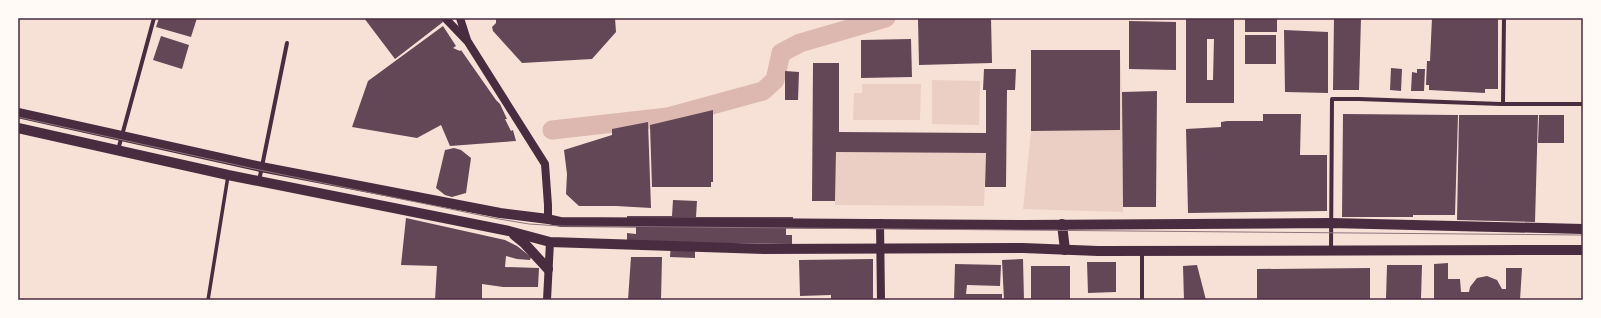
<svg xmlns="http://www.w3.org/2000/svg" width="1601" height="318" font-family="'PT Sans Narrow',sans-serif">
<rect width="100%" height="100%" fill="#f7e1d7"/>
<g fill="#ebcfc5">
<polygon points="1031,50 1120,50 1122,92 1123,212 1023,209 1031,131"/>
<polygon points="932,80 980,81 979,125 932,124"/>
<polygon points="862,84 921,84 920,120 853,120 854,93 862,93"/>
<polygon points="836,152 986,153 984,206 835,205"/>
</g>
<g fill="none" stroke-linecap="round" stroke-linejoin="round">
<polyline stroke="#dcb8b0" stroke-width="19" points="552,130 668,117 763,91 775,80 781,53 800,43 886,18"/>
</g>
<g fill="#644757" fill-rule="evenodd">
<polygon points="159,18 197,18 191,37 156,27"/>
<polygon points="364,18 441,18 443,22 395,59"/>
<polygon points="496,18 615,18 616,32 592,59 522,63 493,31 492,27 496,23"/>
<polygon points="991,18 992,63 919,65 918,19"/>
<path d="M1186,18H1234V103H1186ZM1207,39H1214L1213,80H1207Z"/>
<rect x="1245" y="18" width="32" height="14"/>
<polygon points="1334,18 1361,18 1359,90 1333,90"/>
<polygon points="1432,18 1498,18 1498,89 1485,89 1485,93 1429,90 1429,85 1426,85 1427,61 1430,61"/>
<polygon points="1129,21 1176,22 1176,70 1129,69"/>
<polygon points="443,26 456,46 453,48 460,51 461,50 496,100 500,104 507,119 505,119 511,131 513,130 516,141 450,146 441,125 417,138 352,127 368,81"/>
<polygon points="1284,30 1328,32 1328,93 1285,92"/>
<rect x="1245" y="35" width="31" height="29"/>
<polygon points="161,36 189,45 182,69 153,60"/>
<polygon points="911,39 912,77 861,78 861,40"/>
<polygon points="1031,50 1120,50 1120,130 1031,131"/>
<polygon points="813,63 839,63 839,132 986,133 986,90 983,90 984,69 1016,69 1015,90 1007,90 1006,187 985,187 986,153 836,152 835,201 812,201"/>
<polygon points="1391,68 1402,69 1401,91 1390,90"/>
<polygon points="1417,69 1425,69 1424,91 1411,91 1412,72 1417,73"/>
<polygon points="785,71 799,72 798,100 785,100"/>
<polygon points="1157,91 1156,207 1123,207 1122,92"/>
<polygon points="713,110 713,182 711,182 711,187 652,187 650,125"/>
<polygon points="1263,114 1301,114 1300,155 1327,155 1327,211 1188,213 1186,129 1221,127 1221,122 1227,121 1263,121"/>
<polygon points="1343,114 1458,115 1455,215 1413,215 1413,217 1342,217"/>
<polygon points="1459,115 1538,115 1535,222 1457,220"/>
<polygon points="1539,115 1564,115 1564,143 1538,143"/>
<polygon points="648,122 651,208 616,206 579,206 566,194 567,174 564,150 612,135 612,129"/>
<polygon points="454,148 461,150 471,158 466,193 452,197 445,195 436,188 445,150"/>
<polygon points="673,200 697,201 696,217 793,217 793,226 786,226 786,235 792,235 792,244 695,243 695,258 670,257 671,243 627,242 627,233 636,234 636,225 627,225 627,216 672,216"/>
<polygon points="406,218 505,240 517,246 531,257 530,260 517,259 506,256 505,267 539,268 538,287 503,287 482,284 482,300 435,300 437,266 401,265"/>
<polygon points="631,257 662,257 661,300 628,300"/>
<polygon points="873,259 873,300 831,300 831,295 800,296 799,260"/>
<polygon points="1023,259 1024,300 1004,300 1002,260"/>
<polygon points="1087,262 1116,262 1116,292 1088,293"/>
<polygon points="1448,263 1448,279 1460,279 1461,292 1469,292 1470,287 1477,278 1487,276 1497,280 1502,289 1506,289 1506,268 1522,268 1520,300 1434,299 1434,264"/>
<polygon points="955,264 1001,265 1000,286 967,285 966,294 1002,294 1002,300 954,300"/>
<polygon points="1197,265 1206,300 1184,300 1183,266"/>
<polygon points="1387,265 1422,265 1421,299 1386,299"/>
<rect x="1031" y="266" width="39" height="34"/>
<polygon points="1370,268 1370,300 1257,300 1257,269"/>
</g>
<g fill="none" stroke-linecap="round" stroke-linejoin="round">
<polyline stroke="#4a2c40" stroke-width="3.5" points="208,300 228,176"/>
<g stroke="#4a2c40" stroke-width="4">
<polyline points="1503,103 1504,18"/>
<polyline points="118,150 154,18"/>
<polyline points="259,181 287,43"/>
<polyline points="1331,250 1332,99 1359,99 1501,104 1583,104"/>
<polyline points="1142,300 1142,252"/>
</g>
<g stroke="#4a2c40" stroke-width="8">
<polyline points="445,18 468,42 545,164 548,205 548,219"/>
<polyline points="460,18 467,40"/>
<polyline points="880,223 881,300"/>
<polyline points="547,300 550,242"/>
</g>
<g stroke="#4a2c40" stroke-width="10">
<polyline points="18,113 261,167 500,213 548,219 561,222 1023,225 1331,223 1583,229"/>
<polyline points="18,128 228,175 509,231 550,242 764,249 1023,248 1098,251 1583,250"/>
<polyline points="1062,224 1065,250"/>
<polyline points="514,235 525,244 548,269"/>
</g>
<polyline stroke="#8f747c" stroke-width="1" points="18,117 250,168 499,219 529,224 560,226 1583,235"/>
</g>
<rect width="1601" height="318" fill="none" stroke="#fffaf5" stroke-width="38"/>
<rect x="19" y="19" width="1563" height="280" fill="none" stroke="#4a2c40" stroke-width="1.5"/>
</svg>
